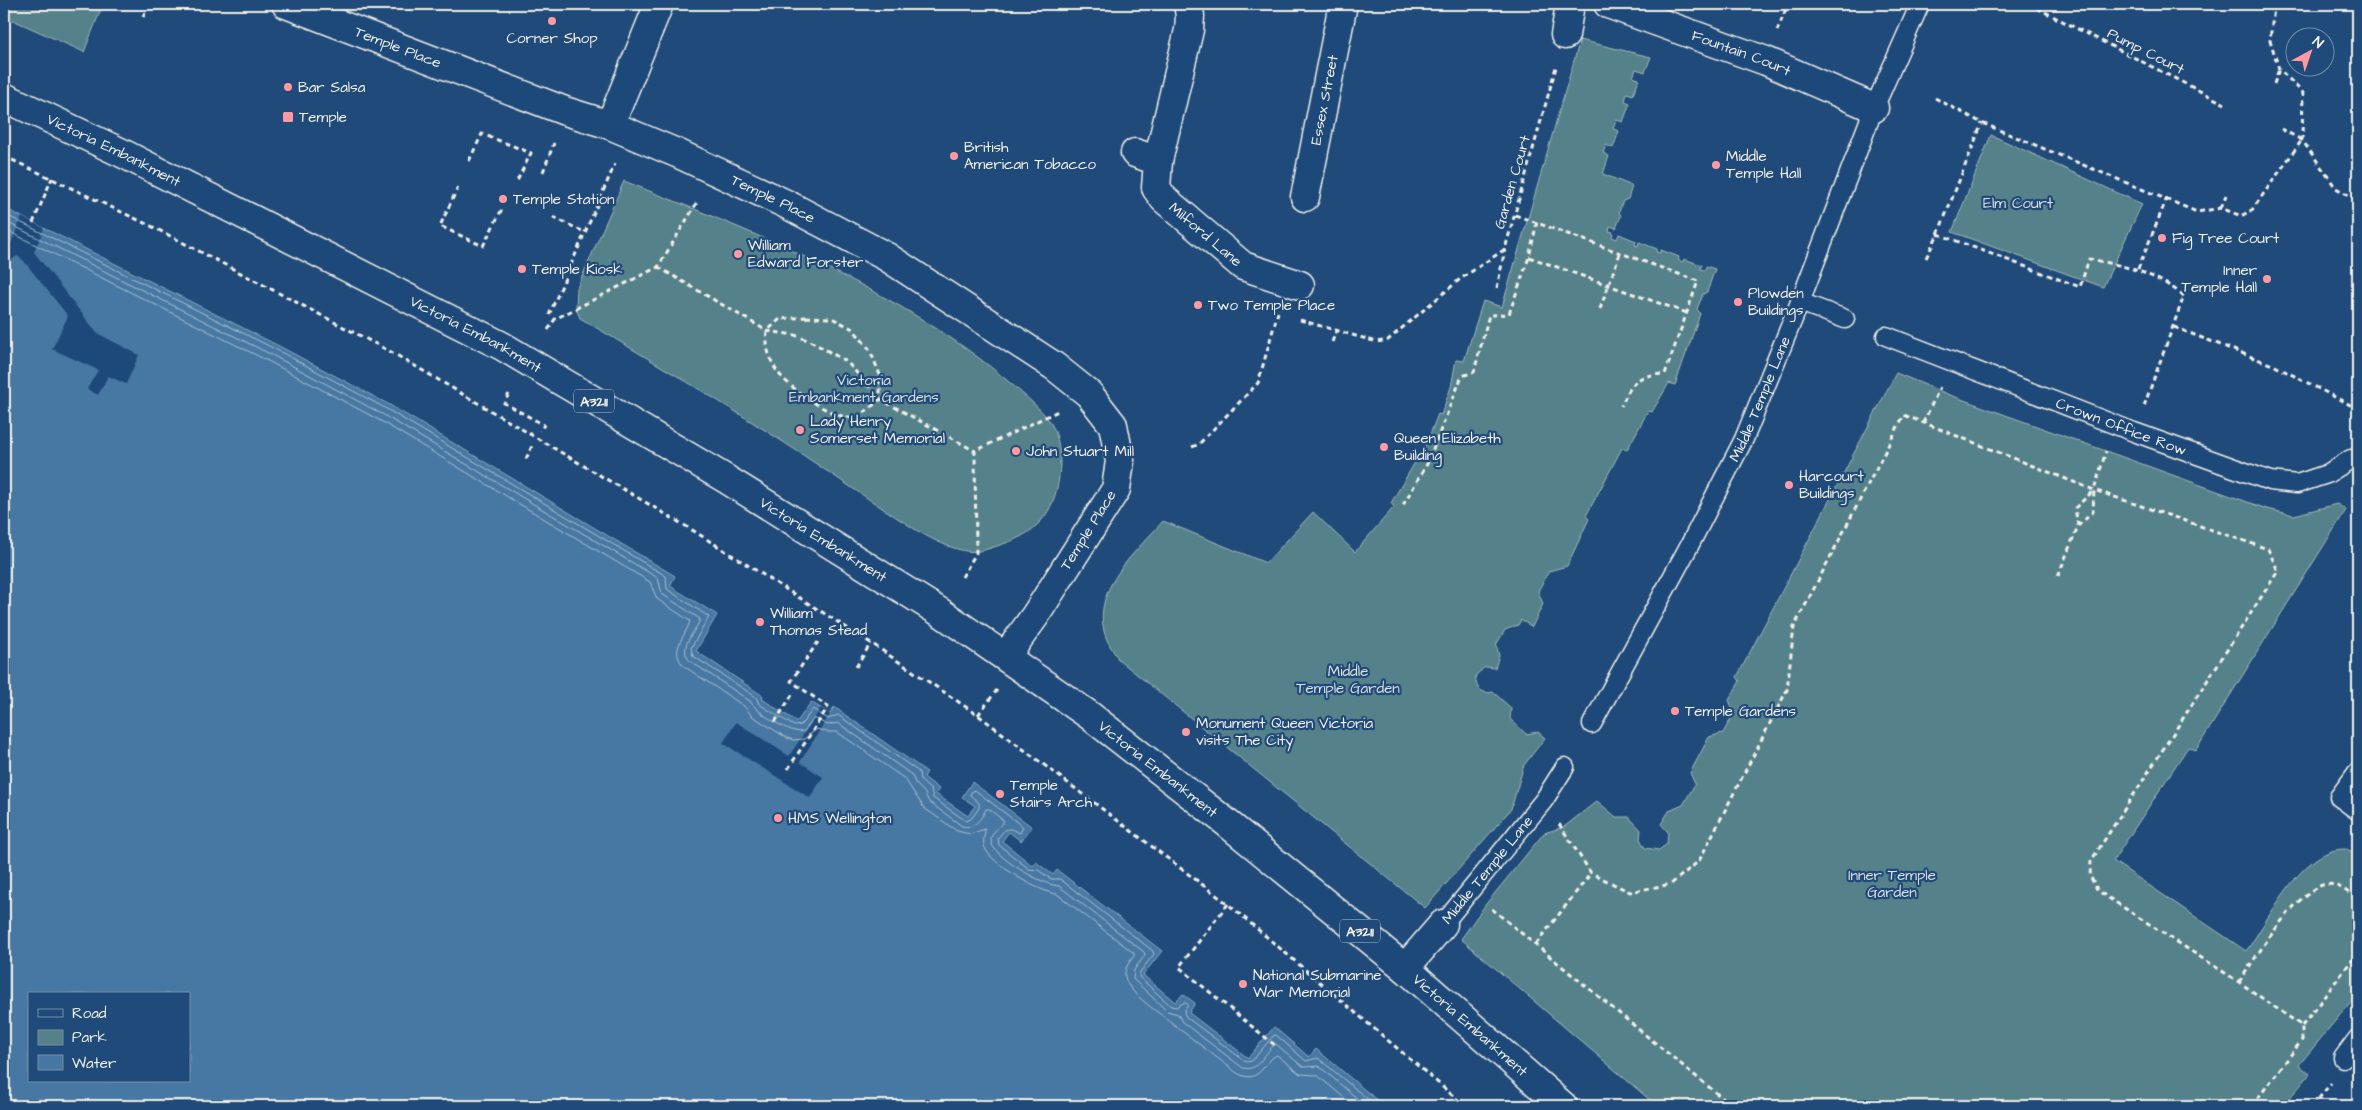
<svg xmlns="http://www.w3.org/2000/svg" width="2362" height="1110" font-family="'Architects Daughter',sans-serif">
<rect width="100%" height="100%" fill="#1f4a7a"/>
<filter id="ink" filterUnits="userSpaceOnUse"><feTurbulence type="fractalNoise" baseFrequency=".02" numOctaves="2"/><feDisplacementMap in="SourceGraphic" scale="10" xChannelSelector="R" yChannelSelector="G"/><feConvolveMatrix kernelMatrix="1 2 1 2 8 2 1 2 1" color-interpolation-filters="sRGB"/></filter>
<g filter="url(#ink)">
<g fill="#55818a" stroke="#a4b9b9">
<polygon points="4,4 103,4 84,52 4,16"/>
<path d="M1580,40L1651,57L1645,72L1636,69L1633,77L1639,79L1633,95L1627,93L1625,101L1630,103L1623,122L1616,120L1613,129L1619,131L1613,148L1606,145L1603,153L1609,156L1603,174L1632,186L1628,199L1623,201L1619,212L1621,216L1616,228L1610,226L1609,231L1613,232L1612,237L1617,239L1619,234L1636,241L1635,245L1638,246L1639,242L1657,249L1656,252L1660,253L1661,250L1679,257L1678,260L1683,262L1684,259L1702,265L1700,269L1705,270L1706,266L1715,269L1707,292L1703,294L1697,309L1700,314L1675,385L1669,383L1652,412L1648,411L1627,450L1622,448L1586,516L1589,519L1567,566L1549,571L1538,591L1543,604L1532,627L1521,620L1518,625L1505,630L1496,645L1499,655L1495,668L1485,667L1476,675C1474,687 1482,695 1493,692L1511,708L1510,719L1526,734L1538,732L1545,738L1524,765L1511,809L1425,908L1118,659C1113,650 1106,641 1104,631C1093,587 1137,551 1163,521L1266,563L1313,512L1355,552L1394,507L1391,503L1427,442L1438,414L1441,415L1451,387L1456,360L1464,361L1483,301L1502,307Z"/>
<polygon points="1991,135 2142,204 2103,287 1952,232"/>
<path d="M624,181C756,233 907,293 1015,387C1028,399 1047,413 1054,429C1065,455 1061,499 1041,521C1030,533 1018,539 1003,544C979,552 973,555 948,546C924,537 901,520 879,506C851,487 822,468 794,449C724,403 652,361 580,318L576,308L577,288Z"/>
<path d="M1896,373L1950,395L2267,509L2294,515L2337,504L2346,510L2196,750L2188,747L2113,861L2246,951C2270,919 2300,850 2344,849C2349,849 2354,853 2358,855V993L2299,1065L2310,1074L2283,1106H1657L1461,939L1486,904L1544,833L1564,827L1597,801L1616,817H1629L1641,830L1640,839L1645,848L1659,850L1667,844L1668,832L1661,824L1669,811L1683,805L1695,784L1690,773L1709,737L1723,733L1734,713L1729,700L1740,681L1737,677Z"/>
</g>
<path fill="#4677a3" stroke="#8ca8bf" fill-rule="evenodd" d="M4,208L279,346L388,404L675,576L670,586L717,615L696,651L763,696L762,699L797,722L811,702L830,714L834,707L927,772L924,777L939,789L936,794L968,816L975,806L962,797L972,782L1032,827L1021,841L1009,832L1002,841L1033,866L1036,862L1053,875L1057,870L1162,951L1143,975L1175,1002L1183,994L1195,1003L1189,1013L1248,1058L1274,1027L1309,1057L1316,1049L1384,1106H4ZM29,994H189V1081H29Z"/>
<g fill="#1f4a7a">
<polygon points="22,217 44,228 34,252 97,333 139,355 126,384 108,376 98,395 87,389 98,370 52,349 68,316 23,260 17,256 4,265 4,252 9,248"/>
<polygon points="821,708 830,714 800,762 823,777 810,798 723,743 736,722 789,756"/>
</g>
<g fill="none" stroke-linecap="round" stroke-linejoin="round">
<g stroke="#aec0cc" stroke-width="1">
<path d="M4,214L277,350L385,408L666,576L667,589L709,617L691,648L693,656L756,697L759,704L794,726L801,725L813,709L828,719L838,715L919,772L920,780L931,790L933,798L966,821L971,819L979,808V803L970,795L972,791L975,790L1023,827L1020,833C1008,827 1006,827 998,838L999,845L1029,869L1038,870L1051,879H1060L1153,951L1154,954L1140,972L1139,977L1171,1006L1176,1007L1185,1002L1188,1005L1184,1012L1186,1017L1246,1062L1252,1061L1273,1036L1276,1035L1306,1061L1318,1058L1376,1106"/>
<path d="M4,221L274,356L382,414L658,578L662,594L700,619C696,632 677,647 690,661L750,701C756,712 792,736 804,731L814,718L827,725L838,723L912,775L915,783L924,792L929,802L962,826C974,829 981,820 986,809H989L1004,821C1000,827 991,832 991,840C990,856 1045,886 1059,886L1144,952L1145,955L1134,970L1133,979L1167,1011L1178,1014L1182,1022L1243,1068C1260,1072 1264,1051 1276,1044L1303,1067L1319,1066L1366,1106"/>
<path d="M4,229L270,362L379,420L650,582L657,599L690,621C685,638 668,651 685,667L744,706L752,716L787,738L794,740L804,739L817,729L827,732H837L905,779L924,808L957,831L970,834L985,829C985,835 982,841 985,848C991,864 1041,893 1057,894L1134,953V956C1130,961 1126,966 1125,973C1123,993 1166,1016 1178,1028L1237,1073C1260,1086 1262,1062 1277,1055L1300,1074L1317,1075L1354,1106"/>
</g>
<g stroke="#f4f1e8" stroke-width="21">
<g id="lane">
<polyline points="1800,302 1845,319"/>
<path id="s1" d="M1886,336L2134,432L2270,481L2297,484L2327,474L2351,459H2358"/>
<path id="s2" d="M1592,724L1688,548L1744,439L1800,302L1874,108L1920,4"/>
<polyline points="2358,771 2339,797 2358,811"/>
<path id="s3" d="M1443,924L1544,800L1565,767"/>
<polyline points="2343,1058 2358,1038"/>
</g>
</g>
<g stroke="#f4f1e8" stroke-width="31">
<g id="street">
<path id="s4" d="M286,4L565,111L610,125L679,154L786,204L887,257L1054,366L1089,394L1113,425L1120,461L1116,489L1035,616L1006,656"/>
<path id="s5" d="M1188,4L1190,16L1189,30L1158,161L1156,188L1164,199L1243,266L1300,285"/>
<path id="s6" d="M1608,4L1766,61L1874,108"/>
<polyline points="1565,35 1570,4"/>
<polyline points="610,125 659,4"/>
<polyline points="1135,153 1158,161"/>
<path id="s7" d="M1305,197L1343,4"/>
<polyline points="1405,968 1443,924"/>
</g>
</g>
<g stroke="#f4f1e8" stroke-width="31">
<g id="primary">
<path id="s8" d="M4,97L122,153L502,346L726,479L943,614L1089,715L1222,819L1405,968L1563,1106"/>
</g>
</g>
<g stroke="#f4f1e8" stroke-width="3" stroke-dasharray="5 4" stroke-linecap="butt">
<polyline points="2029,4 2225,104"/>
<polyline points="2272,4 2274,8 2270,40 2279,69 2303,93 2302,140 2336,188 2358,200"/>
<polyline points="143,17 149,4"/>
<polyline points="1777,31 1788,4"/>
<polyline points="2274,84 2279,69"/>
<polyline points="1935,98 1982,123 2197,212 2221,208 2241,216 2252,210 2302,140"/>
<polyline points="2281,129 2302,140"/>
<polyline points="4,156 155,228 393,353 689,528 871,643 978,715 1228,904 1465,1106"/>
<polyline points="469,161 482,134 531,153 516,183"/>
<polyline points="543,172 554,143"/>
<polyline points="458,187 440,226 483,246 502,209"/>
<polyline points="2221,208 2226,195"/>
<path d="M1515,215L1698,281L1665,374C1636,375 1633,381 1621,406"/>
<polyline points="553,217 584,232"/>
<polyline points="1537,222 1529,257 1687,313"/>
<polyline points="33,223 52,178"/>
<path d="M1938,234L2080,287L2089,259C2126,266 2153,272 2184,296L2144,406"/>
<polyline points="1926,258 1938,234 1982,123"/>
<polyline points="658,267 767,331 795,335 812,342 847,362 880,399 975,451"/>
<polyline points="2138,269 2167,198"/>
<polyline points="1497,288 1505,249"/>
<polyline points="1600,309 1620,253"/>
<polyline points="549,315 615,164"/>
<path d="M806,317L832,318L853,329L870,350L880,375V399C872,407 859,418 847,417C828,415 784,385 775,368C768,356 766,345 767,331L780,319Z"/>
<polyline points="1300,320 1377,342 1388,340 1459,280 1505,249 1556,67"/>
<polyline points="2174,327 2275,366 2358,409"/>
<polyline points="548,330 555,319 658,267 698,201"/>
<polyline points="1332,342 1337,329"/>
<polyline points="509,394 504,403 544,425 540,431"/>
<polyline points="1923,423 1940,387"/>
<polyline points="1192,447 1199,444 1258,383 1278,312"/>
<polyline points="526,459 532,446"/>
<polyline points="1403,505 1427,464 1462,376 1474,372 1489,315 1509,314 1529,257"/>
<polyline points="2078,526 2075,508 2093,491"/>
<polyline points="2058,576 2078,526 2093,512 2094,490 2106,451"/>
<polyline points="962,577 976,553 975,451 1058,411"/>
<polyline points="856,667 871,643"/>
<polyline points="978,715 997,690"/>
<polyline points="775,722 792,695"/>
<polyline points="788,769 828,707 791,681 818,642"/>
<polyline points="1559,824 1591,873 1630,892 1671,884 1699,861 1787,690 1794,627 1904,415 2094,490 2268,549 2278,571 2091,861 2090,876 2098,891 2239,982 2302,1026 2302,1040 2252,1106"/>
<polyline points="1228,904 1179,967 1276,1046"/>
<polyline points="1492,909 1732,1106"/>
<polyline points="1536,944 1591,873"/>
<path d="M2239,982C2255,959 2300,884 2328,884C2340,885 2349,893 2358,899"/>
<polyline points="2302,1026 2358,952"/>
<polyline points="2313,1106 2331,1083"/>
</g>
<use href="#lane" stroke="#1f4a7a" stroke-width="18"/>
<use href="#street" stroke="#1f4a7a" stroke-width="28"/>
<use href="#primary" stroke="#1f4a7a" stroke-width="28"/>
</g>
</g>
<g fill="#ff9aa2" stroke="#1f4a7a" stroke-width="2">
<circle cx="552" cy="21" r="5"/>
<circle cx="288" cy="87" r="5"/>
<rect x="282" y="111" width="12" height="12" rx="2.5"/>
<circle cx="954" cy="156" r="5"/>
<circle cx="1716" cy="165" r="5"/>
<circle cx="503" cy="199" r="5"/>
<circle cx="2162" cy="238" r="5"/>
<circle cx="738" cy="254" r="5"/>
<circle cx="522" cy="269" r="5"/>
<circle cx="2267" cy="279" r="5"/>
<circle cx="1738" cy="302" r="5"/>
<circle cx="1198" cy="305" r="5"/>
<circle cx="800" cy="430" r="5"/>
<circle cx="1384" cy="447" r="5"/>
<circle cx="1016" cy="451" r="5"/>
<circle cx="1789" cy="485" r="5"/>
<circle cx="760" cy="622" r="5"/>
<circle cx="1675" cy="711" r="5"/>
<circle cx="1186" cy="732" r="5"/>
<circle cx="1000" cy="794" r="5"/>
<circle cx="778" cy="818" r="5"/>
<circle cx="1243" cy="984" r="5"/>
</g>
<g text-anchor="middle" stroke-width="4.5" stroke-linejoin="round" paint-order="stroke">
<g fill="#1f4a7a" stroke="#b4bfc7" stroke-width="1">
<rect x="574" y="389.5" width="40" height="23" rx="4"/>
<rect x="1340" y="919.5" width="40" height="23" rx="4"/>
</g>
<g font-size="14" font-weight="bold" fill="#f4f1e8">
<text x="594" y="406">A3211</text>
<text x="1360" y="936">A3211</text>
</g>
<g font-size="15" fill="#f4f1e8" stroke="#1f4a7a" text-anchor="start">
<text x="552" y="43" text-anchor="middle">Corner Shop</text>
<text x="298" y="92">Bar Salsa</text>
<text x="299" y="122">Temple</text>
<text x="964" y="152">British<tspan x="964" dy="17">American Tobacco</tspan></text>
<text x="1726" y="161">Middle<tspan x="1726" dy="17">Temple Hall</tspan></text>
<text x="513" y="204">Temple Station</text>
<text x="2172" y="243">Fig Tree Court</text>
<text x="748" y="250">William<tspan x="748" dy="17">Edward Forster</tspan></text>
<text x="532" y="274">Temple Kiosk</text>
<text x="2257" y="275" text-anchor="end">Inner<tspan x="2257" dy="17">Temple Hall</tspan></text>
<text x="1748" y="298">Plowden<tspan x="1748" dy="17">Buildings</tspan></text>
<text x="1208" y="310">Two Temple Place</text>
<text x="810" y="426">Lady Henry<tspan x="810" dy="17">Somerset Memorial</tspan></text>
<text x="1394" y="443">Queen Elizabeth<tspan x="1394" dy="17">Building</tspan></text>
<text x="1026" y="456">John Stuart Mill</text>
<text x="1799" y="481">Harcourt<tspan x="1799" dy="17">Buildings</tspan></text>
<text x="770" y="618">William<tspan x="770" dy="17">Thomas Stead</tspan></text>
<text x="1685" y="716">Temple Gardens</text>
<text x="1196" y="728">Monument Queen Victoria<tspan x="1196" dy="17">visits The City</tspan></text>
<text x="1010" y="790">Temple<tspan x="1010" dy="17">Stairs Arch</tspan></text>
<text x="788" y="823">HMS Wellington</text>
<text x="1253" y="980">National Submarine<tspan x="1253" dy="17">War Memorial</tspan></text>
</g>
<g font-size="15" fill="#f4f1e8" stroke="#1f4a7a">
<text dy="5" stroke="none"><textPath href="#s4" startOffset="120">Temple Place</textPath></text>
<text transform="translate(2146 51) rotate(27)" y="5">Pump Court</text>
<text dy="5" stroke="none"><textPath href="#s6" startOffset="142">Fountain Court</textPath></text>
<text dy="5" stroke="none"><textPath href="#s7" startOffset="99">Essex Street</textPath></text>
<text dy="5" stroke="none"><textPath href="#s8" startOffset="122">Victoria Embankment</textPath></text>
<text transform="translate(1512 182) rotate(-74)" y="5">Garden Court</text>
<text dy="5" stroke="none"><textPath href="#s4" startOffset="525">Temple Place</textPath></text>
<text dy="5" stroke="none"><textPath href="#s5" startOffset="256">Milford Lane</textPath></text>
<text dy="5" stroke="none"><textPath href="#s8" startOffset="528">Victoria Embankment</textPath></text>
<text dy="5" stroke="none"><textPath href="#s2" startOffset="366">Middle Temple Lane</textPath></text>
<text dy="5" stroke="none"><textPath href="#s1" startOffset="252">Crown Office Row</textPath></text>
<text transform="translate(1088 530) rotate(-58)" y="5">Temple Place</text>
<text dy="5" stroke="none"><textPath href="#s8" startOffset="932">Victoria Embankment</textPath></text>
<text dy="5" stroke="none"><textPath href="#s8" startOffset="1338">Victoria Embankment</textPath></text>
<text dy="5" stroke="none"><textPath href="#s3" startOffset="70">Middle Temple Lane</textPath></text>
<text dy="5" stroke="none"><textPath href="#s8" startOffset="1742">Victoria Embankment</textPath></text>
</g>
<g font-size="15" fill="#dce0da" stroke="#1f4a7a">
<text x="2018" y="208">Elm Court</text>
<text x="864" y="385">Victoria<tspan x="864" dy="17">Embankment Gardens</tspan></text>
<text x="1348" y="676">Middle<tspan x="1348" dy="17">Temple Garden</tspan></text>
<text x="1892" y="880">Inner Temple<tspan x="1892" dy="17">Garden</tspan></text>
</g>
</g>
<rect width="2362" height="1110" fill="none" stroke="#1f4a7a" stroke-width="20"/>
<rect x="10" y="10" width="2342" height="1090" fill="none" stroke="#f4f1e8" stroke-width="2" filter="url(#ink)"/>
<rect x="28" y="992" width="162" height="90" fill="#1f4a7a" stroke="#748da6"/>
<rect x="38" y="1009" width="25" height="8" fill="#1f4a7a" stroke="#748da6"/>
<text x="72" y="1018" font-size="15" fill="#f4f1e8">Road</text>
<rect x="38" y="1030" width="25" height="15" fill="#55818a" stroke="#748da6"/>
<text x="72" y="1042" font-size="15" fill="#f4f1e8">Park</text>
<rect x="38" y="1055" width="25" height="15" fill="#4677a3" stroke="#748da6"/>
<text x="72" y="1068" font-size="15" fill="#f4f1e8">Water</text>
<g transform="translate(2310 52) rotate(40)"><circle r="24" fill="#1f4a7a" stroke="#748da6"/>
<path d="M0-4L9 19L0 12L-9 19Z" fill="#ff9aa2"/>
<text y="-8" font-size="14" font-weight="bold" text-anchor="middle" fill="#f4f1e8">N</text>
</g>
</svg>
